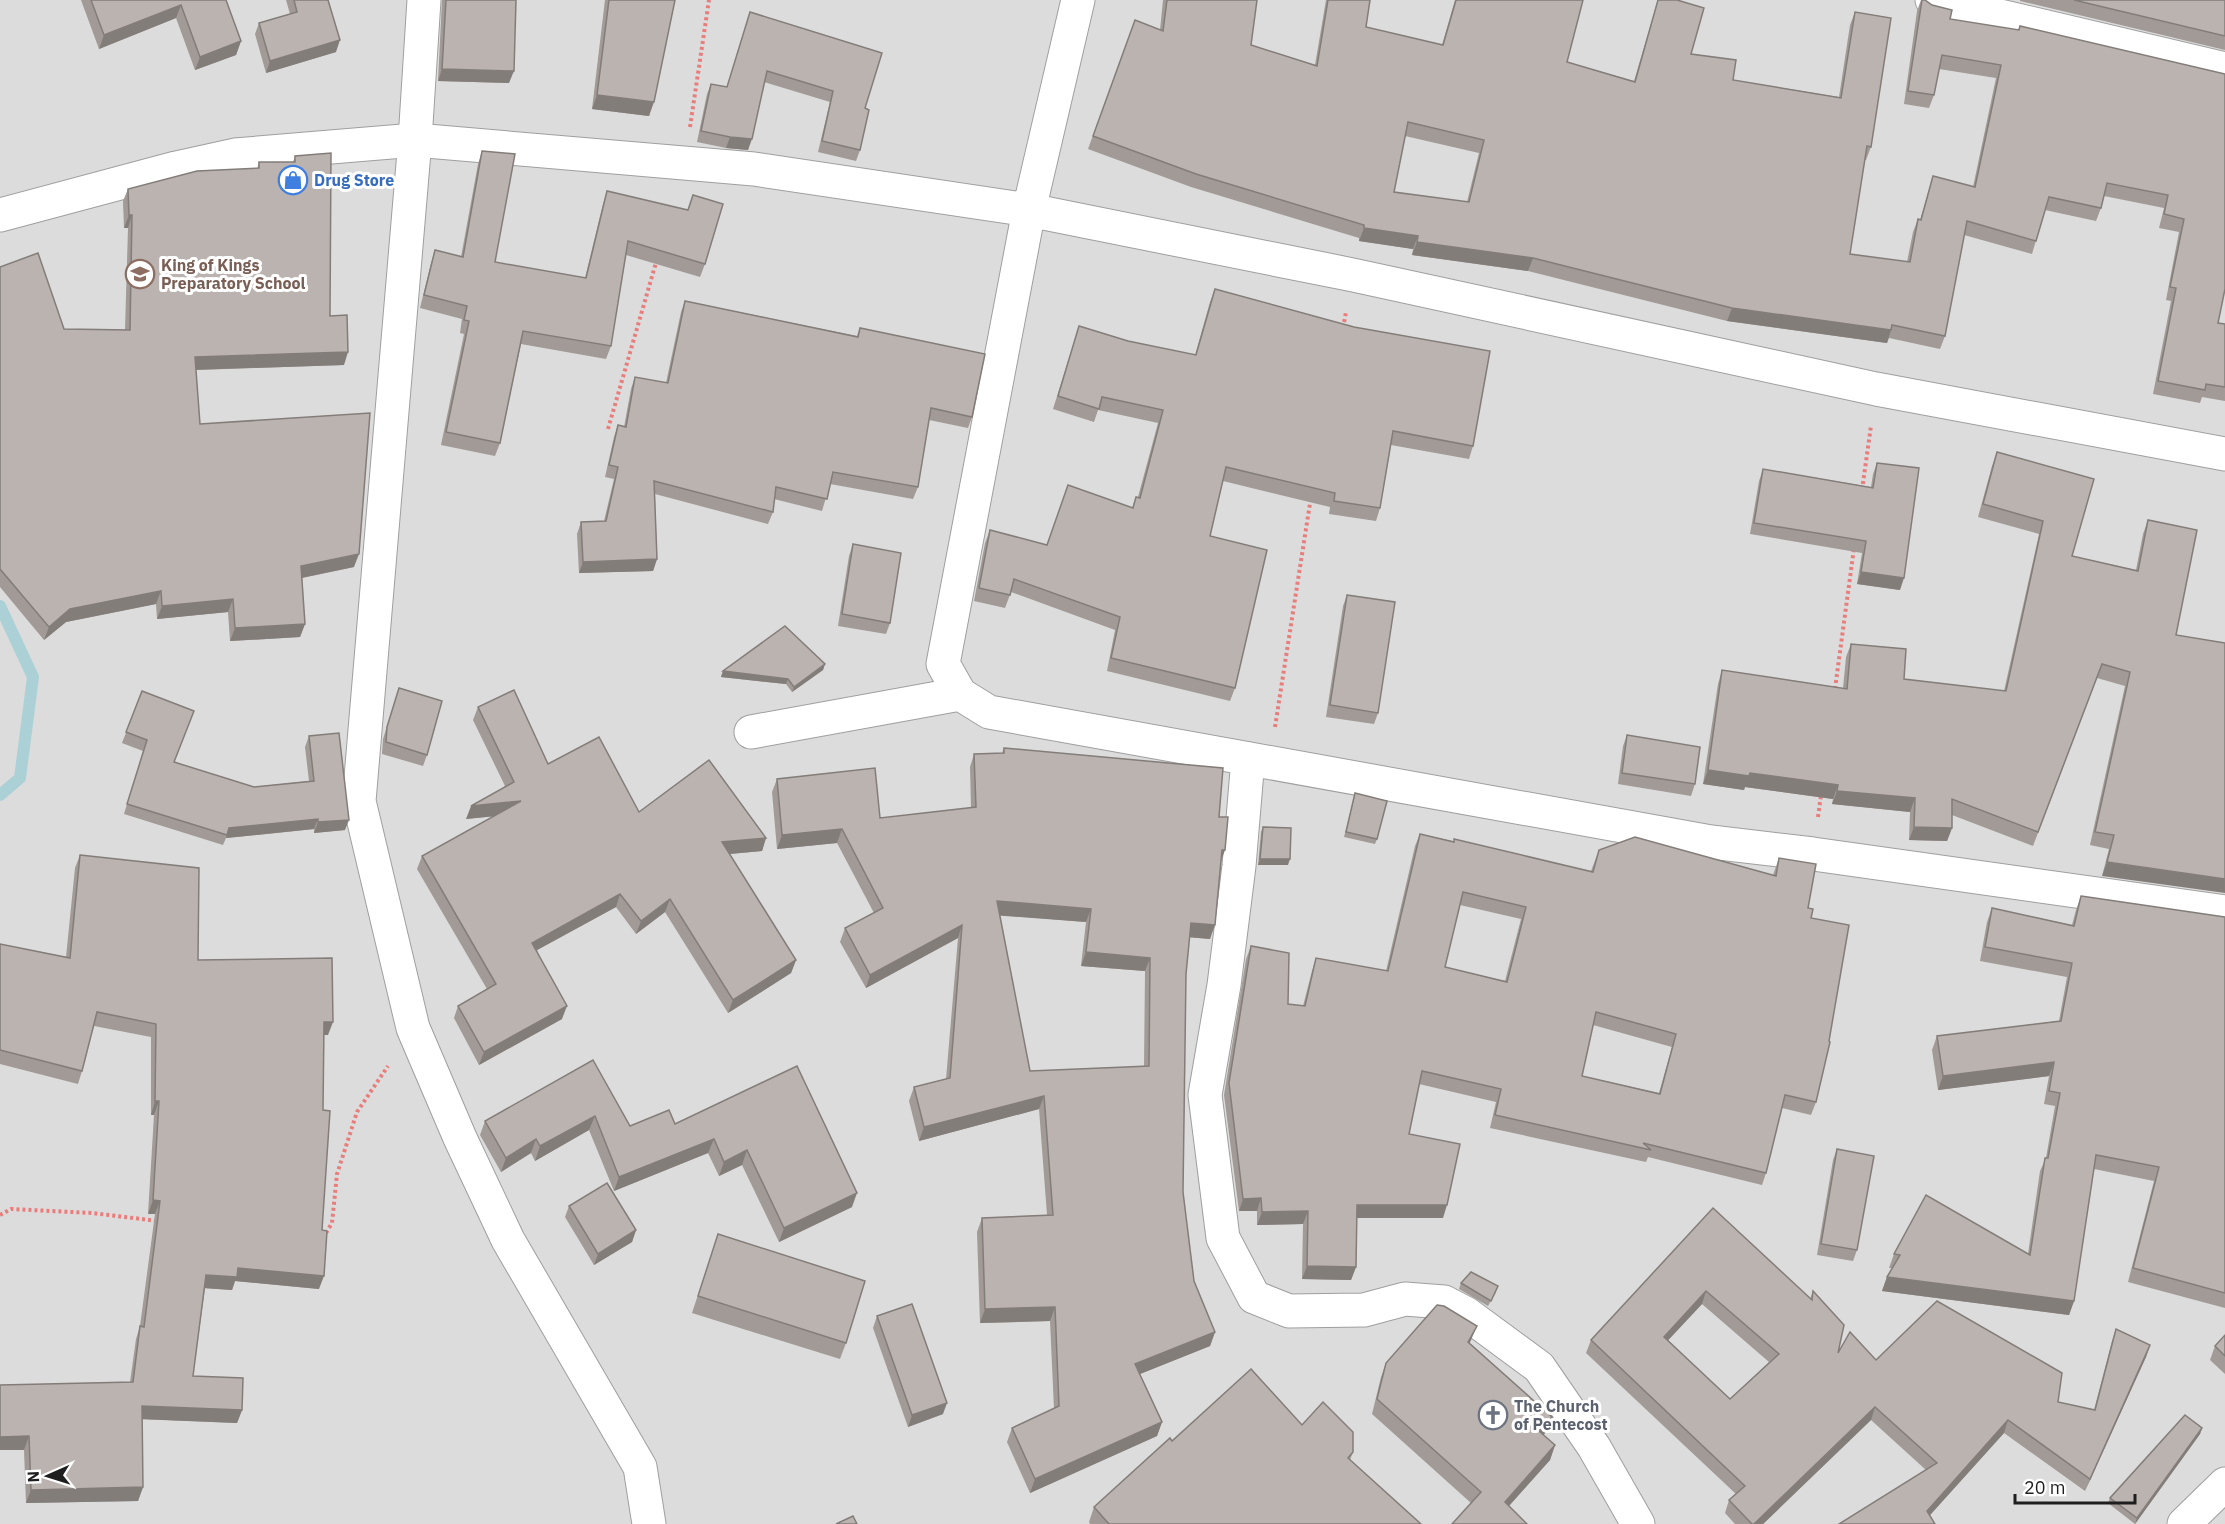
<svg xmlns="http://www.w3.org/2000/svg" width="2225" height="1524" font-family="'IBM Plex Sans',sans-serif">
<rect width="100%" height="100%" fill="#eeebe6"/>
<rect fill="#dcdcdc" x="0" y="0" width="2225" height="1524"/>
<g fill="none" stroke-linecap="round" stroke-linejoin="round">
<polyline stroke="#abd1d7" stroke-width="12" points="0,606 33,677 20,778 0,795"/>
<g stroke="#9f9f9f" stroke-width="35">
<g id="minor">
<polyline points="424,0 415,140 359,801 413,1028 460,1138 508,1240 640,1467 649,1524"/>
<polyline points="1932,0 2225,69"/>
<polyline points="0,215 176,168 235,155 415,140 754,169 1029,210 1078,0"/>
<polyline points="2225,454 1876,389 1353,275 1029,210 943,664 960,694 989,712 1711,842 1813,854 2225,912"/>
<polyline points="751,732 960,694"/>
<polyline points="1248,759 1239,866 1224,985 1205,1095 1223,1238 1254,1297 1289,1311 1364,1310 1405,1299 1444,1302 1467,1314 1539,1367 1594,1447 1638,1524"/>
<polyline points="2184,1524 2225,1484"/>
</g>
</g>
<g stroke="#e97d7c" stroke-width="4" stroke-dasharray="3 3" stroke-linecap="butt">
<polyline points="690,127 709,0"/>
<polyline points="1343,328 1346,312"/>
<polyline points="608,429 657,259"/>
<polyline points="1862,490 1871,426"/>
<polyline points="1835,689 1854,548"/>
<polyline points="1275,727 1311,497"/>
<polyline points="1818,817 1821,795"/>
<polyline points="0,1215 11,1209 92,1213 158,1221"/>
<polyline points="326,1233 332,1223 337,1174 357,1112 388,1066"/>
</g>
<use href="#minor" stroke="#fff" stroke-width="33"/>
</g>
<g fill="#a19a96" fill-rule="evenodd">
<polygon points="81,0 226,0 241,41 236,55 195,70 176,18 99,49"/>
<polygon points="286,0 328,0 336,52 266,73 255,34 259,23 290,14"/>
<polygon points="442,0 516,0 509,83 438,81"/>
<polygon points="605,0 675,0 649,116 592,109"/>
<path d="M1163,0H1257L1251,45L1315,65L1326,0H1370L1366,27L1442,45L1455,0H1583L1567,62L1634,81L1658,0L1691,54L1733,80L1839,97L1850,25L1855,12L1871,147L1866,160H1865L1850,254L1907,262L1913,232L1918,219L1920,220L1933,176L1973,187L1996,78L1939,69L1934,95L1929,108L1904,104L1917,11L1921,0L1950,19L2018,30L2020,26L2225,74L2218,323L2225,324V401L2202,397L2200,403L2153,394L2171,301L2166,300L2179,232L2159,228L2164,208L2104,196L2101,208L2096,221L2045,210L2032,254L1964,235L1945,336L1940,349L1889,338L1887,343L1727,321L1528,271L1412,255L1413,249L1359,241V238L1191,187L1088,149L1135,20L1160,30ZM1405,136L1479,153L1467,202L1394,192Z"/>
<polygon points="2020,0 2225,0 2225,50 2020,1"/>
<polygon points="750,12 865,108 860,150 856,161 818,152 830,102 764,82 748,150 726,148 697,142 707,94 711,84 727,87"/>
<polygon points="482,151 495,262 585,278 603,204 607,191 688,210 693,195 705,264 700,277 626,255 611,346 606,359 521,344 500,443 495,456 441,445 464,334 460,333 462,319 420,308 431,263 435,250 461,257 478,164"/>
<polygon points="295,156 330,316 344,365 196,370 200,424 354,567 302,578 305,624 300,637 230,641 228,612 157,619 156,604 66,622 44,640 0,587 0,267 64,329 125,330 128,228 124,228 123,201 128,189 257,169 259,162 293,162"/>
<polygon points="1215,289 1473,446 1469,459 1391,445 1380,508 1376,521 1329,514 1330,507 1223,481 1210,536 1235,688 1230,701 1107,671 1115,630 1011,592 1005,608 974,601 985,543 990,530 1047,545 1132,508 1136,497 1138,497 1158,423 1098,410 1094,422 1053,409 1079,326 1128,341 1195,355 1210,302"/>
<polygon points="685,301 857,336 860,328 972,417 968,428 929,420 918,487 913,499 830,484 822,511 774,499 773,512 768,524 655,494 657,559 653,571 579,573 577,534 581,522 604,521 614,479 605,477 614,437 618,425 624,427 631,389 635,377 666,383 681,312"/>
<polygon points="1997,452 2072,556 2136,570 2143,534 2148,520 2176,635 2225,643 2102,876 2109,849 2090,845 2125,686 2097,678 2033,846 1952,815 1952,828 1947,841 1909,840 1910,812 1832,804 1833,799 1745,787 1744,790 1703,784 1718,684 1722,670 1843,688 1846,657 1851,644 1904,679 2004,691 2039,534 1978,517 1992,466"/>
<polygon points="1877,463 1900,590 1857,584 1862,553 1750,534 1759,481 1763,469 1871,487 1873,474"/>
<polygon points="853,544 890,623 886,634 838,626 849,556"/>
<polygon points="1347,595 1378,713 1374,724 1326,717 1343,606"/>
<polygon points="825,664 823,670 792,692 786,684 721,677 723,671"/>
<polygon points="399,688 427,755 423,766 382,754 383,739"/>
<polygon points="142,691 174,762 254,787 309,781 305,747 309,736 345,830 314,833 314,829 226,838 223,845 124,814 143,751 122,743"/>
<polygon points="478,707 548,764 639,812 766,838 762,851 730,854 796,960 791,973 728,1013 665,912 636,934 616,907 537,950 562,1019 479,1065 454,1018 458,1006 487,989 417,869 422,856 494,816 466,819 505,786 473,720"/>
<polygon points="1627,735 1695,784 1691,796 1618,784 1623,746"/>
<path d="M1004,748L1219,817L1220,864L1210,939L1189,937L1186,974L1183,1192L1194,1281L1215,1332L1210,1346L1140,1374L1162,1422L1157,1436L1030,1493L1007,1442L1012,1428L1054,1409L1050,1321L980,1323L977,1232L982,1218L1047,1215L1039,1109L919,1141L909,1101L914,1087L946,1079L958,938L866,988L840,942L845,928L874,913L837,843L777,849L772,792L777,779L880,818L971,808L970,767L974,754L1002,753ZM1000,915L1086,922L1081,966L1145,971L1144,1067L1030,1071Z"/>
<polygon points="1355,793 1377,839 1375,844 1344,837"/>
<polygon points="1263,827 1288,865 1258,865 1261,832"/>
<path d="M1420,834L1591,871L1599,850L1773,875L1779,858L1808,908L1811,918L1816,1102L1811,1115L1782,1108L1766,1173L1762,1185L1648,1157L1646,1162L1490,1128L1496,1102L1419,1084L1409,1134L1443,1218H1357L1356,1267L1351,1280L1302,1279L1303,1224L1257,1225V1211H1239L1224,1095L1246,959L1251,946L1288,1004L1303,1006L1312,971L1316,958L1386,971L1415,846ZM1460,905L1521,919L1505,981L1445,967ZM1593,1025L1672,1047L1659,1093L1582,1076Z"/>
<polygon points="80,855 198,960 328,1035 324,1035 319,1289 235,1281 232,1290 205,1288 193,1376 242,1410 237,1423 142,1419 143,1487 138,1501 26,1503 24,1450 0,1450 0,1385 130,1382 136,1339 140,1326 155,1214 148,1214 154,1115 151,1115 151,1037 94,1026 82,1071 78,1084 0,1064 0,944 66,957 75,868"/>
<polygon points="2081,896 2225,917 2225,1308 2128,1282 2154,1181 2094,1169 2074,1301 2069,1315 1882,1291 1887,1277 1893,1268 1889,1268 1894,1254 2028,1254 2040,1171 2046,1158 2055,1106 2044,1104 2049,1076 1938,1090 1932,1050 1937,1036 2059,1021 2067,977 1980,961 1987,922 1992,908 2072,925 2076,910"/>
<polygon points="593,1060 630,1126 675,1124 797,1066 852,1207 779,1242 742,1165 719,1176 708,1153 614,1191 589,1130 535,1161 531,1153 501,1172 480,1135 485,1121"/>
<polygon points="1837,1149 1857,1250 1853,1261 1817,1255 1833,1160"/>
<polygon points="569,1206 636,1230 632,1242 594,1265 565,1217"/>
<path d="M1713,1208L1810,1299L1813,1291L1838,1353L1876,1360L2094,1410L2112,1341L2116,1329L2150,1345L2146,1357L2085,1491L2004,1433L1929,1516L1839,1524L1926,1470L1871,1420L1763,1524H1735L1725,1513L1729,1500L1736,1494L1586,1353L1591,1340ZM1702,1304L1769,1362L1730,1399L1668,1340Z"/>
<polygon points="718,1234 846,1343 840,1359 692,1313"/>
<polygon points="1461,1283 1496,1292 1488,1306 1459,1289"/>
<polygon points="877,1316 943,1414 908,1427 873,1328"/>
<polygon points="2225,1335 2225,1374 2210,1360 2215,1346"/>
<polygon points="1471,1340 1469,1344 1552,1417 1546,1432 1543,1435 1555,1445 1550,1460 1509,1506 1471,1503 1372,1414 1381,1377 1386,1363"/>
<polygon points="1302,1425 1353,1452 1350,1460 1421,1524 1090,1524 1089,1522 1094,1507 1172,1441"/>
<polygon points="2202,1428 2200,1434 2135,1524 2108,1503 2110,1498"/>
</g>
<g fill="#837d7a">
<polygon points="181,5 176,18 99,49 104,35"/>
<polygon points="340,40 336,52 266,73 270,61"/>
<polygon points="241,41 236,55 195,70 200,57"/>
<polygon points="442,69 514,71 509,83 438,81"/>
<polygon points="597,95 654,102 649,116 592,109"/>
<polygon points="730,137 752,139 748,150 726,148"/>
<polygon points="129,215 132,215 128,228 124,228"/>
<polygon points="1364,228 1418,236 1413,249 1359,241"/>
<polygon points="1417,242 1533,258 1528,271 1412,255"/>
<polygon points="1732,308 1891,330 1887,343 1727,321"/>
<polygon points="348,352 344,365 190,370 195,357"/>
<polygon points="359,554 354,567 296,579 301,566"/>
<polygon points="657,559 653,571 579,573 583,562"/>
<polygon points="1861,572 1904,578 1900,590 1857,584"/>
<polygon points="161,591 156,604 66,622 44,640 49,627 70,609"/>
<polygon points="233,599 228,612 157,619 162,606"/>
<polygon points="305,624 300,637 230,641 235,628"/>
<polygon points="825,664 823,670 792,692 794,687"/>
<polygon points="723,671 788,679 786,684 721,677"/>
<polygon points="1708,770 1750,773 1838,785 1833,799 1745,787 1744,790 1703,784"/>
<polygon points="1837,791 1915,798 1910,812 1832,804"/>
<polygon points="521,801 517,814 466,819 471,806"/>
<polygon points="318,819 314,829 226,838 229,828"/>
<polygon points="349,820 345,830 314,833 318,822"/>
<polygon points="1914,827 1952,828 1947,841 1909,840"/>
<polygon points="842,829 837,843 777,849 782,835"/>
<polygon points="766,838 762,851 718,855 722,842"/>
<polygon points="1222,850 1225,850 1220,864"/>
<polygon points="1260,859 1290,859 1288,865 1258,865"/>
<polygon points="2107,862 2225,879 2225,893 2102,876"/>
<polygon points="620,894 616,907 528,955 532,943"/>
<polygon points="670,899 665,912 636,934 641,921"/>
<polygon points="997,901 1091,909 1086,922 992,915"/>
<polygon points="1191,923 1215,925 1210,939 1186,937"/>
<polygon points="962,925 958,938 866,988 870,975"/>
<polygon points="1086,952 1150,958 1145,971 1081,966"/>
<polygon points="796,960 791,973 728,1013 733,1000"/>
<polygon points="567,1006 562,1019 479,1065 484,1052"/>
<polygon points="324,1022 333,1022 328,1035 319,1035"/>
<polygon points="2054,1062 2049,1076 1938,1090 1943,1076"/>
<polygon points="1044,1096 1039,1109 919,1141 924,1127"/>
<polygon points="155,1101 159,1101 154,1115 151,1115"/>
<polygon points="595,1116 589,1130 535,1161 540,1146"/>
<polygon points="536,1139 531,1153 501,1172 506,1158"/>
<polygon points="714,1139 708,1153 614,1191 619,1177"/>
<polygon points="747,1150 742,1165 719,1176 724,1162"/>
<polygon points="857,1193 852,1207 779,1242 784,1228"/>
<polygon points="1261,1198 1257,1211 1239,1211 1243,1199"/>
<polygon points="153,1200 160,1201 155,1214 148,1214"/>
<polygon points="1357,1205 1447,1205 1443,1218 1352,1218"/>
<polygon points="1308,1211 1303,1224 1257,1225 1262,1212"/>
<polygon points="636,1230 632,1242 594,1265 598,1254"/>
<polygon points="1307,1266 1356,1267 1351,1280 1302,1279"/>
<polygon points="238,1268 324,1276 319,1289 235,1281 232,1290 202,1288 206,1275"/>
<polygon points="1887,1277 2074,1301 2069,1315 1882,1291"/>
<polygon points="1706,1291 1702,1304 1660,1349 1664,1337"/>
<polygon points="1055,1307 1050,1321 980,1323 985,1309"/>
<polygon points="1477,1326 1471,1340 1463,1357 1468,1342"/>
<polygon points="1215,1332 1210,1346 1130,1378 1135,1364"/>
<polygon points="2150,1345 2146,1357 2085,1491 2090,1479"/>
<polygon points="947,1403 943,1414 908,1427 912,1415"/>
<polygon points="142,1406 242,1410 237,1423 137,1419"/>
<polygon points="1875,1407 1871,1420 1763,1524 1754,1524"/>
<polygon points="1552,1417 1546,1432 1534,1446 1539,1431"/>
<polygon points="2008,1420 2004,1433 1922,1524 1927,1511"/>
<polygon points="1162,1422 1157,1436 1030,1493 1035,1479"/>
<polygon points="2202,1428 2200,1434 2135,1524 2137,1518"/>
<polygon points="29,1436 24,1450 0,1450 0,1437"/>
<polygon points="1555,1445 1550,1460 1499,1517 1505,1502"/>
<polygon points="143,1487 138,1501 26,1503 31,1490"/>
</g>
<g fill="#bbb3af" stroke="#837d7a" stroke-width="1.5" fill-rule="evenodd">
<polygon points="91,0 226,0 241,41 200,57 181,5 104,35"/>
<polygon points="294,0 328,0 340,40 270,61 259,23 297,12"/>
<polygon points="446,0 516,0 514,71 442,69"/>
<polygon points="609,0 675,0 654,102 597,95"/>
<path d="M1167,0H1257L1251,45L1317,66L1328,0H1370L1366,27L1443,45L1456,0H1583L1567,62L1635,82L1658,0H1677L1704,8L1691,54L1736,60L1733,80L1841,98L1855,12L1891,18L1871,147L1867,146L1850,254L1910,262L1918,219L1921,220L1933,176L1975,187L2001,65L1942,55L1934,95L1908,91L1922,0H1925L1932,5L1952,10L1950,19L2019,30L2020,26L2225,74V289L2218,323L2225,324V387L2206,384L2205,390L2158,381L2176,288L2170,287L2184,219L2164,214L2168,195L2107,183L2101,208L2049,197L2036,241L1967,221L1945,336L1892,325L1891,330L1732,308L1533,258L1417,242L1418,236L1364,228V225L1196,174L1093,136L1135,20L1163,31ZM1408,122L1484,140L1469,202L1394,192Z"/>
<polygon points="2074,0 2225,0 2225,36"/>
<polygon points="750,12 882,53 865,108 869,110 860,150 822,141 833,91 767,71 752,139 730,137 701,131 711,84 727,87"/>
<polygon points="482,151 515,154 495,262 586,278 607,191 688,210 693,195 723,204 705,264 628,241 611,346 523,331 500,443 446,432 469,321 464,320 467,306 424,295 435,250 463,257"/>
<polygon points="331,153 330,316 347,315 348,352 195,357 200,424 370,413 359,554 301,566 305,624 235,628 233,599 162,606 161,591 70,609 49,627 0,569 0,267 38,253 64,329 130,330 132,215 129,215 128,189 197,171 259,168 259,162 295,162 295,156"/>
<polygon points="1215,289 1354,327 1490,351 1473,446 1393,431 1380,508 1334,501 1335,493 1226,467 1210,536 1267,550 1235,688 1111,658 1120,617 1014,579 1010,595 979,588 990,530 1047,545 1068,485 1133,508 1136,497 1140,498 1163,410 1102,397 1099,409 1058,396 1079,326 1128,341 1196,355"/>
<polygon points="685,301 858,337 860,328 985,354 972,417 931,408 918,487 833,472 827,499 776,487 773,512 654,481 657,559 583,562 581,522 606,521 618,467 609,465 618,425 626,427 635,377 668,383"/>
<polygon points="1997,452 2094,479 2072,556 2138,571 2148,520 2197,530 2176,635 2225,643 2225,879 2107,862 2114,835 2095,832 2130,672 2102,664 2038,832 1952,799 1952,828 1914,827 1915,798 1837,791 1838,785 1750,773 1749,776 1708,770 1722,670 1847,689 1851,644 1906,649 1904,679 2006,691 2043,521 1983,504"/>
<polygon points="1877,463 1919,468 1904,578 1861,572 1866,541 1754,523 1763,469 1873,488"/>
<polygon points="853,544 901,553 890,623 842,614"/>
<polygon points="1347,595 1395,602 1378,713 1330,705"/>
<polygon points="785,626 825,664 794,687 788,679 723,671"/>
<polygon points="399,688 442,701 427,755 386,742 387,727"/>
<polygon points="514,690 548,764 599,737 639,812 709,760 766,838 722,842 796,960 733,1000 670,899 641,921 620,894 532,943 567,1006 484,1052 458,1006 496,984 422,856 521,801 471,806 514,782 478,707"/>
<polygon points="142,691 194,711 174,762 254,787 314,781 309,736 339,733 349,820 318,822 318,819 229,828 227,835 127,804 147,740 126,732"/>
<polygon points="1627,735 1700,747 1695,784 1622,773"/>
<path d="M1004,748L1223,768L1219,817H1228L1225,850H1222L1215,925L1191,923L1186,974L1183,1192L1194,1281L1215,1332L1135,1364L1162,1422L1035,1479L1012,1428L1059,1406L1055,1307L985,1309L982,1218L1053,1215L1044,1096L924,1127L914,1087L950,1078L962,925L870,975L845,928L883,908L842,829L782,835L777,779L875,768L880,818L976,807L974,754L1004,753ZM997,901L1091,909L1086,952L1150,958L1149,1066L1030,1071Z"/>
<polygon points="1355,793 1387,801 1377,839 1346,832"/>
<polygon points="1263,827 1291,828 1290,859 1260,859"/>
<path d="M1420,834L1454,842V839L1593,872L1599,850L1635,837L1776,876L1779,858L1816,864L1808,908L1813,909L1811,918L1849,925L1829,1041L1830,1042L1816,1102L1785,1095L1766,1173L1643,1143L1651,1150L1495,1115L1501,1089L1422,1071L1409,1134L1460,1144L1447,1205H1357L1356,1267L1307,1266L1308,1211L1262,1212L1261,1198L1243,1199L1229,1083L1251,946L1289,953L1288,1004L1305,1006L1316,958L1388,971ZM1463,892L1526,907L1507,982L1445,967ZM1596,1012L1676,1034L1660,1094L1582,1076Z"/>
<polygon points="80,855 199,868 198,960 332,958 333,1022 324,1022 323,1110 330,1111 322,1230 327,1231 324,1276 238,1268 237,1277 206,1275 193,1376 243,1378 242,1410 142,1406 143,1487 31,1490 29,1436 0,1437 0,1385 133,1382 140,1326 144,1327 160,1201 153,1200 159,1101 155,1101 156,1024 97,1012 82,1071 0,1050 0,944 70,958"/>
<polygon points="2081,896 2225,917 2225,1293 2133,1268 2159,1167 2096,1155 2074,1301 1887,1277 1900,1255 1894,1254 1926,1195 2030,1255 2045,1158 2048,1158 2060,1093 2049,1091 2054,1062 1943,1076 1937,1036 2061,1021 2072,963 1985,947 1992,908 2074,926"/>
<polygon points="593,1060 630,1126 669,1110 675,1124 797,1066 857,1193 784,1228 747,1150 724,1162 714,1139 619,1177 595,1116 540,1146 536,1139 506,1158 485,1121"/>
<polygon points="1837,1149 1874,1156 1857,1250 1821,1244"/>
<polygon points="607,1183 636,1230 598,1254 569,1206"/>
<path d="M1713,1208L1812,1300L1813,1291L1844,1325L1838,1353L1850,1332L1876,1360L1937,1301L2062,1373L2058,1402L2095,1410L2116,1329L2150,1345L2090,1479L2008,1420L1927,1511L1935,1524H1839L1937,1463L1875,1407L1754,1524H1752L1729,1500L1745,1486L1591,1340ZM1706,1291L1779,1354L1730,1399L1664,1337Z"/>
<polygon points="718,1234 865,1281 846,1343 698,1296"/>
<polygon points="1471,1272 1498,1286 1491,1301 1461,1283"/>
<polygon points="912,1304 947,1403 912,1415 877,1316"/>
<polygon points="1437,1305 1444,1306 1477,1326 1468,1342 1552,1417 1539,1431 1555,1445 1505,1502 1527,1524 1452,1524 1481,1492 1377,1399 1386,1363"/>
<polygon points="2225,1335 2225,1356 2215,1346"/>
<polygon points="1251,1369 1302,1425 1323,1402 1353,1432 1353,1452 1348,1458 1421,1524 1109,1524 1094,1507 1170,1438 1172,1441"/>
<polygon points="2185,1415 2202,1428 2137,1518 2110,1498"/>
<polygon points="853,1516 857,1524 836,1524"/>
</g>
<defs>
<g id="shop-ring" transform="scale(1.5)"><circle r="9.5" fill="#fff" stroke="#3f7fe0" stroke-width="1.5"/><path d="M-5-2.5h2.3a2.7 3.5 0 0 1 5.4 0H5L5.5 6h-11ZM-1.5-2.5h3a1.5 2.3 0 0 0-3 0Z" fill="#3f7fe0"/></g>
<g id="school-ring" transform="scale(1.5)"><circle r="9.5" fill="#fff" stroke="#8d6e63" stroke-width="1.5"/><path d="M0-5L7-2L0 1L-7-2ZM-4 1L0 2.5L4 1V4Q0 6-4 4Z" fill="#8d6e63"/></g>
<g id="church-ring" transform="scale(1.5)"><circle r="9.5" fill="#fff" stroke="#6b7280" stroke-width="1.5"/><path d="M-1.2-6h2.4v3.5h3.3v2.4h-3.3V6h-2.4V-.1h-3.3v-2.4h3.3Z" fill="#6b7280"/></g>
</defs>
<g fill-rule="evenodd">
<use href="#shop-ring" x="293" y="180"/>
<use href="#school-ring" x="140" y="274"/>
<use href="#church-ring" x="1493" y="1415"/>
</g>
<g text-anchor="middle" stroke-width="6" stroke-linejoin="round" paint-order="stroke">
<g font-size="16" font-weight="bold" fill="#366cbe" stroke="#fff" text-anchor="start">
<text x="314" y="186">Drug Store</text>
</g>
<g font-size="16" font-weight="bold" fill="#785e54" stroke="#fff" text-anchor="start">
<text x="161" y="271">King of Kings<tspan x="161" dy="18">Preparatory School</tspan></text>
</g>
<g font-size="16" font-weight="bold" fill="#5b616d" stroke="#fff" text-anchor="start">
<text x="1514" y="1412">The Church<tspan x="1514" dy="18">of Pentecost</tspan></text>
</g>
</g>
<g transform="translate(48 1476) rotate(267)" stroke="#ffffff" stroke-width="4.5" paint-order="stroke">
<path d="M0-4.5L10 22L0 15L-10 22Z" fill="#1e1e1e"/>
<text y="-9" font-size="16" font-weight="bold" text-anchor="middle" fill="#1e1e1e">N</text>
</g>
<path d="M2015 1494v9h120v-9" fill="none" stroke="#1e1e1e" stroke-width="3"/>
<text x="2024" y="1494" font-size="18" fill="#1e1e1e" stroke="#ffffff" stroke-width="4.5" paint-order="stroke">20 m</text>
</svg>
